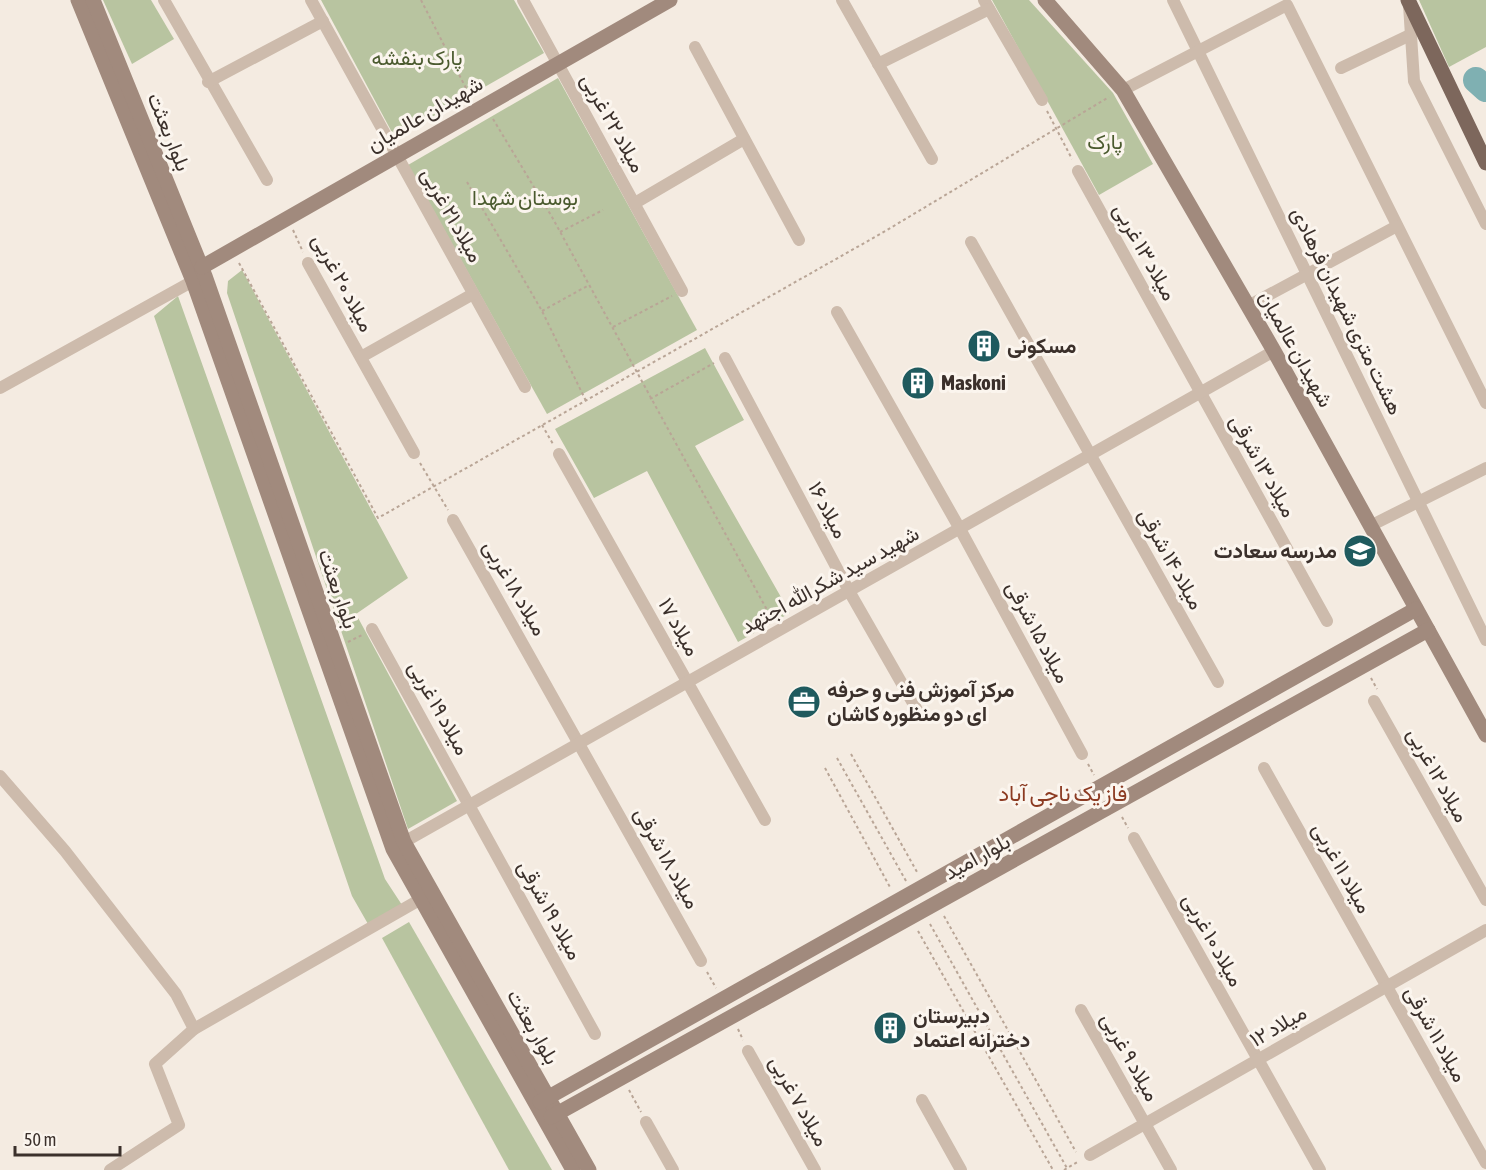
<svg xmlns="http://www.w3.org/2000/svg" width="1486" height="1170" font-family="'Asap Condensed',Vazirmatn,sans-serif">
<rect width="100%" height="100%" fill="#f4ebe1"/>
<g fill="#b8c4a0">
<polygon points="103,0 151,0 174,39 132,64"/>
<polygon points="321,0 514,0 544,53 395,138"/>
<polygon points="992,0 1029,0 1113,93 1153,164 1099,195"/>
<polygon points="1419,0 1486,0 1486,47 1449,67"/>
<polygon points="558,78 697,330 547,414 408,165"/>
<polygon points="242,270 408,578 356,614 457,801 408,829 227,293 228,281"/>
<polygon points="178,296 385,879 402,905 368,924 352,896 154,316"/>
<polygon points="705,348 744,420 695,446 790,613 738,642 647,471 594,498 555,429"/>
<polygon points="409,922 552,1170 509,1170 382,938"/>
</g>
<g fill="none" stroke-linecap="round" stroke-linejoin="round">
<polyline stroke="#7fb0b2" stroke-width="26" points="1476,80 1486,89"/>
<g stroke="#b9a596" stroke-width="2" stroke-dasharray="3 3" stroke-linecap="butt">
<polyline points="421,0 470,96"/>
<polyline points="1047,111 1072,159"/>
<polyline points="493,119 552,217 772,619"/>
<polyline points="467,182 542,311 586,401"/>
<polyline points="293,230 303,252"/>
<polyline points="560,232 603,210"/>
<polyline points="239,263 378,518 882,233 1109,97"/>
<polyline points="542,311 589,285"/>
<polyline points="613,327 672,296"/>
<polyline points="650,399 714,363"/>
<polyline points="542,425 553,444"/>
<polyline points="420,463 448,510"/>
<polyline points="348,642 362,635"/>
<polyline points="1371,678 1377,689"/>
<polyline points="851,754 917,872"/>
<polyline points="837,758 906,881"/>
<polyline points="1088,764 1094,775"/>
<polyline points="825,768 891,889"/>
<polyline points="1122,817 1128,828"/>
<polyline points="944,916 1076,1152"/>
<polyline points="930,924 1068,1170"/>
<polyline points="918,931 1053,1170"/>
<polyline points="707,972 716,988"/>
<polyline points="738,1029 743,1040"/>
<polyline points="629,1090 641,1112"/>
<polyline points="1064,1170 1079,1161"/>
</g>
<g stroke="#cdbbac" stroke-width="12">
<polyline points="164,0 267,180"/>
<polyline points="311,0 525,387"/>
<polyline points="523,0 682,291"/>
<polyline points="842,0 932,159"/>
<polyline points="984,0 1042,100"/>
<polyline points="1173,0 1486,640"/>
<polyline points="1409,5 1414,81 1486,224"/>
<polyline points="695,47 799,240"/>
<polyline points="878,64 989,9"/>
<polyline points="1341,68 1410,35"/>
<polyline points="208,82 323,21"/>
<polyline points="1123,90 1287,5 1486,403"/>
<polyline points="1078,171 1327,621"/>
<polyline points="635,203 744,139"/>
<polyline points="971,242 1218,682"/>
<polyline points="308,263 414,453"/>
<polyline points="1248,306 1397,226"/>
<polyline points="837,312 960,529 1082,754"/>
<polyline points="361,357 473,294"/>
<polyline points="725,358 849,591 917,710"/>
<polyline points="0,388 193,281"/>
<polyline points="559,454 765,820"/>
<polyline points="453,520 701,961"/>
<polyline points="1370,526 1486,468"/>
<polyline points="372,629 595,1034"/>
<polyline points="1374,701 1486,900"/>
<polyline points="1264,768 1486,1163"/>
<polyline points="0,776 65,851 176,994 194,1029 421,899"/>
<polyline points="1134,838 1320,1170"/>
<polyline points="404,842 1274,351"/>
<polyline points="1081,1010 1171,1170"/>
<polyline points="748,1051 815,1170"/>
<polyline points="922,1100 961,1170"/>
<polyline points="646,1122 673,1170"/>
<polyline points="1090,1155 1486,930"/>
<polyline points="110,1170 179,1125 155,1064 194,1029"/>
</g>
<g stroke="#a18a7d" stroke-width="15">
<polyline points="78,0 193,281 393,849 573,1170"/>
<polyline points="93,0 205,276 404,842 589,1170"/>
<polyline points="1045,0 1123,90 1274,351 1486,735"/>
<polyline points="202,267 670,0"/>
<polyline points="540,1102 1416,609"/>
<polyline points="551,1117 1428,630"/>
</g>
<polyline stroke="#7d675c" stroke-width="15" points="1408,0 1486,163"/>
</g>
<defs>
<g id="building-disc" transform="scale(1.725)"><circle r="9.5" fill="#1f5a5e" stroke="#fbf5ee"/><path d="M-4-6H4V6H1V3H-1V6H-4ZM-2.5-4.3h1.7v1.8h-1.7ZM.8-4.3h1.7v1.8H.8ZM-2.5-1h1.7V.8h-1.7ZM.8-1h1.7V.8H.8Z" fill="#fff"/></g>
<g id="school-disc" transform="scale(1.725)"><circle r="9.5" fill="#1f5a5e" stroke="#fbf5ee"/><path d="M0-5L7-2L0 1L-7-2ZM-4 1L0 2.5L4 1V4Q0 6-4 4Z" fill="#fff"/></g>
<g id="office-disc" transform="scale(1.725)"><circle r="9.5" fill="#1f5a5e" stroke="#fbf5ee"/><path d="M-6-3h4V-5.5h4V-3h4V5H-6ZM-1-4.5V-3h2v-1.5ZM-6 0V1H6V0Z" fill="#fff"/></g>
</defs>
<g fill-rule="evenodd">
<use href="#building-disc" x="984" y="346"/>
<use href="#building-disc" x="918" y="383"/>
<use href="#school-disc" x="1360" y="551"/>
<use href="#office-disc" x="804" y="702"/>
<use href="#building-disc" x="890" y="1028"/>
</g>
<g text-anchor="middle" stroke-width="6" stroke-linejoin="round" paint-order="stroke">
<g font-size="21" fill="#4a5a2e" stroke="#fbf5ee">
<text x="417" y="65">پارک بنفشه</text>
<text x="1105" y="149">پارک</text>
<text x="525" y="205">بوستان شهدا</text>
</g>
<g font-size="21" fill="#3b302b" stroke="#fbf5ee">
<text transform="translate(425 114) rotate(-30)" y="7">شهیدان عالمیان</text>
<text transform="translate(613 123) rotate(61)" y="7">میلاد ۲۲ غربی</text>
<text transform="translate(169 132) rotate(68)" y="7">بلوار بعثت</text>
<text transform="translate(452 215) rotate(61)" y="7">میلاد ۲۱ غربی</text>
<text transform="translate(1145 252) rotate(61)" y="7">میلاد ۱۳ غربی</text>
<text transform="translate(343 283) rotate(62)" y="7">میلاد ۲۰ غربی</text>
<text transform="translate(1347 311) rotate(64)" y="7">هشت متری شهیدان فرهادی</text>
<text transform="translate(1296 349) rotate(61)" y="7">شهیدان عالمیان</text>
<text transform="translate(1263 466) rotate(61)" y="7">میلاد ۱۳ شرقی</text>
<text transform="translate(828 510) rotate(62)" y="7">میلاد ۱۶</text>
<text transform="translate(1171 559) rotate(61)" y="7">میلاد ۱۴ شرقی</text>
<text transform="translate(830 580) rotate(-29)" y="7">شهید سید شکرالله اجتهد</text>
<text transform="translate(515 588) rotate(60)" y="7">میلاد ۱۸ غربی</text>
<text transform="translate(338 589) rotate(71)" y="7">بلوار بعثت</text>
<text transform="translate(679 627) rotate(61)" y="7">میلاد ۱۷</text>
<text transform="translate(1038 632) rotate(62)" y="7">میلاد ۱۵ شرقی</text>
<text transform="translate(439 708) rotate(61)" y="7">میلاد ۱۹ غربی</text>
<text transform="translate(1438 775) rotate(61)" y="7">میلاد ۱۲ غربی</text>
<text transform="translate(977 857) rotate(-29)" y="7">بلوار امید</text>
<text transform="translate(667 858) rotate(61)" y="7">میلاد ۱۸ شرقی</text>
<text transform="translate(1342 868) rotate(61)" y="7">میلاد ۱۱ غربی</text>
<text transform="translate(550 910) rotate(61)" y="7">میلاد ۱۹ شرقی</text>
<text transform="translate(1213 940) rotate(61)" y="7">میلاد ۱۰ غربی</text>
<text transform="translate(1278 1026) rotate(-30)" y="7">میلاد ۱۲</text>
<text transform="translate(533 1027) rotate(60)" y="7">بلوار بعثت</text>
<text transform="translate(1436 1034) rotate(61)" y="7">میلاد ۱۱ شرقی</text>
<text transform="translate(1130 1057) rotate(61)" y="7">میلاد ۹ غربی</text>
<text transform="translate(799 1101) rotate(61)" y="7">میلاد ۷ غربی</text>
</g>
<g font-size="21" font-weight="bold" fill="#3b302b" stroke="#fbf5ee" text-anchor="start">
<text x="1007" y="353">مسکونی</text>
<text x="941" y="390">Maskoni</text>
<text x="1337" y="558" text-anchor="end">مدرسه سعادت</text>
<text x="827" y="697">مرکز آموزش فنی و حرفه<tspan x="827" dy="24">ای دو منظوره کاشان</tspan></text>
<text x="913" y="1023">دبیرستان<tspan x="913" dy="24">دخترانه اعتماد</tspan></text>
</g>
<g font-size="22" fill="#8c3b22" stroke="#fbf5ee">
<text x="1063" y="801">فاز یک ناجی آباد</text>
</g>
</g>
<path d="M15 1146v9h105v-9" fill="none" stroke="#3b302b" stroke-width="3"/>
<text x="24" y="1146" font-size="18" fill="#3b302b" stroke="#fbf5ee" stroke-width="4.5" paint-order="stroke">50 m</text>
</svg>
